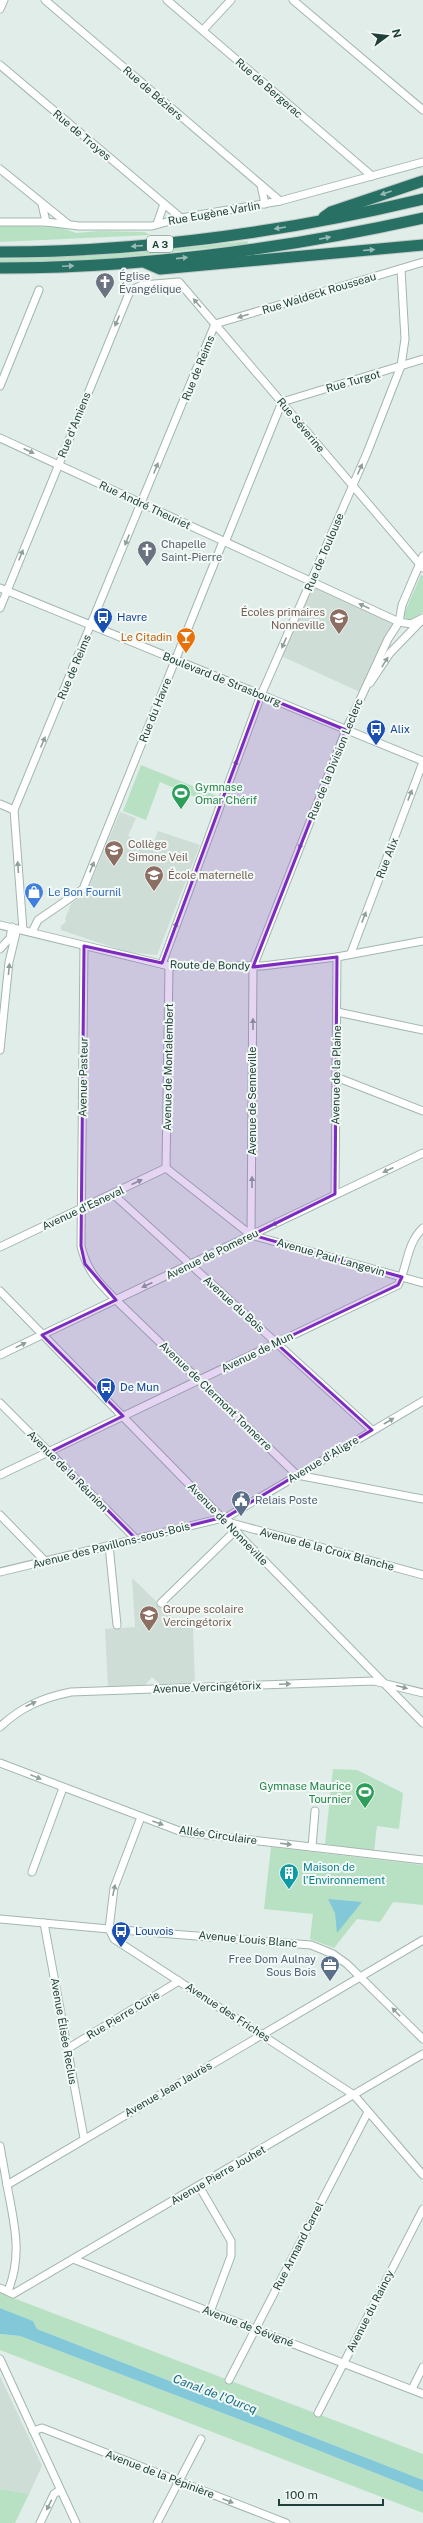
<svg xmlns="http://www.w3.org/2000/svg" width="423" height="2523" font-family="'Public Sans',sans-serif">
<rect width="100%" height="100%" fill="#e1ede8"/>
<g fill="#cfddd7">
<polygon points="311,582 399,622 362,693 279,655"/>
<polygon points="120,812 136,818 128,836 140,841 139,844 151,849 158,831 200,845 157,955 127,952 61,930 61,926 66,922 65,919 71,904 87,892"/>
<polygon points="132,1578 183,1627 193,1628 195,1684 160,1684 152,1677 145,1685 108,1687 105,1629 135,1627"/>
<polygon points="0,2376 42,2466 29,2494 0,2489"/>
</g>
<g fill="#b8e1c4">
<polygon points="0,225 59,227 76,233 100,231 145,232 150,235 0,242"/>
<polygon points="248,241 247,244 104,259 0,263 0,259 137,253"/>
<polygon points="421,575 423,576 423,612 410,621 403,616"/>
<polygon points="141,765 217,796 212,804 160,782 146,820 123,811"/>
<polygon points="333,1769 357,1770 403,1793 399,1829 377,1826 374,1851 325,1844"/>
<polygon points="271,1847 423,1865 423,1905 393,1902 380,1922 357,1919 334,1948 310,1939 313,1914 264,1909"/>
<polygon points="0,2293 423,2454 423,2480 37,2329 33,2321 0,2308"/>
<polygon points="0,2334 20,2336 267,2430 423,2492 423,2513 0,2350"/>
<polygon points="0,2489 29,2494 15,2523 0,2523"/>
</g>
<g fill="#83c8d8">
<polygon points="328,1899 362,1902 337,1933 335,1913"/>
<polygon points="0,2308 33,2321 37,2329 423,2480 423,2492 267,2430 20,2336 0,2334"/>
</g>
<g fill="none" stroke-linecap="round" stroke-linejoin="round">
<g stroke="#a3b6b0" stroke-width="9">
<g id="minor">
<polyline points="45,0 280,201"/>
<polyline points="167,0 372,176"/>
<polyline points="293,0 423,110"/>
<polyline points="0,9 4,0"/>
<polyline points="203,30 231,0"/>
<polyline points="0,65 181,218"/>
<polyline points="0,169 68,224"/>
<polyline points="261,185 265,204"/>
<polyline points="42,204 46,222"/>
<polyline points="0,222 46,222 79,226 152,226 181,218 280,201 423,162"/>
<polyline points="157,224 164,204"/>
<polyline points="215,324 423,262"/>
<polyline points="0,386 39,290"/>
<polyline points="0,438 399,622 411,624 423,618"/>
<polyline points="0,588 423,761"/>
<polyline points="0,608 130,291 142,285 179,282 423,568"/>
<polyline points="370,683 390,653 421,621"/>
<polyline points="0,804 14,810"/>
<polyline points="0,925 169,966 262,966 337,957 423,941"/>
<polyline points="23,930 14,810 215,324"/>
<polyline points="32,932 38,920 83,889 222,544 226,540 282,402 423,359"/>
<path d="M84,946L81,1246C87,1271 98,1282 116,1300L297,1475L423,1499"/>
<polyline points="0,949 10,938 12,927"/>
<polyline points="351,953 423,762"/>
<polyline points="162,964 261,695 367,453 401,366 405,339 401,269"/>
<polyline points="337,1012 423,1030"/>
<polyline points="0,1050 9,962 17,929"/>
<polyline points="336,1077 423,1111"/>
<polyline points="166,1168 251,1235 423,1283"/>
<polyline points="166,1168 169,966"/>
<polyline points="113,1194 372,1430"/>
<polyline points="335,1194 337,957"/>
<polyline points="251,1235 253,967 346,730 388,639 399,622 402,605 423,556"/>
<polyline points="0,1247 166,1168"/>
<polyline points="0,1291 222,1518 231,1523 240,1536 423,1723"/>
<polyline points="0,1355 423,1153"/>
<polyline points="0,1403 136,1539"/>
<path d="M0,1475L398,1285C408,1266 406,1244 423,1228"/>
<polyline points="0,1515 45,1561"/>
<polyline points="231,1523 423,1575"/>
<polyline points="109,1545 117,1625"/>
<polyline points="0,1572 227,1517 423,1401"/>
<polyline points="161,1603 236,1530"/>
<path d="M0,1727C21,1707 42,1698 71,1692L374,1681L423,1693"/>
<polyline points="0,1763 182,1832 423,1860"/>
<polyline points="141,1817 114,1888 109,1929 311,1945 333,1954 347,1964 423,2039"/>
<polyline points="312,1847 315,1811"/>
<polyline points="32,1872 63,1788"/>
<polyline points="0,1919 109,1929 114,1939 354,2095 423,2175"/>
<polyline points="44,1923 84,2138"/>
<polyline points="67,2049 179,1981"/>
<polyline points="0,2146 7,2185"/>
<polyline points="199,2186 231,2241 231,2256 210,2312"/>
<polyline points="73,2259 423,2394"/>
<polyline points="0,2288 13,2294 423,2054"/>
<path d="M8,2291C23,2254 14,2223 7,2185L423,1940"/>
<polyline points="0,2359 76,2523"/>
<polyline points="229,2380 368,2112"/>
<polyline points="412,2389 423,2367"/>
<polyline points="318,2413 423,2209"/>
<polyline points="33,2431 42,2428 286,2523"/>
<polyline points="40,2523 54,2494 60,2490"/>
<polyline points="157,2523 201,2439"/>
</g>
</g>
<g stroke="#c0cac8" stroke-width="13">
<g id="highway">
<polyline points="324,217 331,212 423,181"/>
<path d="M0,252C143,252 285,232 423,199"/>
<polyline points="146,263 160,269 423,245"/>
<path d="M0,268C143,268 284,249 423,218"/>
</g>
</g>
<use href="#minor" stroke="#fff" stroke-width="7"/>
<use href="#highway" stroke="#287064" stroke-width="11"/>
</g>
<defs><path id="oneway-solid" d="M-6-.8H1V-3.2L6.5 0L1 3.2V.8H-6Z"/></defs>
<g fill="#97bbb4">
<use href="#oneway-solid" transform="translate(386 193) rotate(161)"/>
<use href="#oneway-solid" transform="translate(280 228) rotate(171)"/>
<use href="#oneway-solid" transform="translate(325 238) rotate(-11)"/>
<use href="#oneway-solid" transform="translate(137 246) rotate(176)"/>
<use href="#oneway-solid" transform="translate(369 250) rotate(-5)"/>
<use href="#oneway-solid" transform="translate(182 258) rotate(-6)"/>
<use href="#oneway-solid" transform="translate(68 266) rotate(-2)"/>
</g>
<g fill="#8fa09c">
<use href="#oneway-solid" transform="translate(197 303) rotate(-131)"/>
<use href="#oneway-solid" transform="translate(243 316) rotate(163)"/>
<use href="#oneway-solid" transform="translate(117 321) rotate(113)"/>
<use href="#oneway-solid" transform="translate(29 451) rotate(24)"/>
<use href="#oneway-solid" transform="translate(156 468) rotate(-68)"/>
<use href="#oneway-solid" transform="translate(360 469) rotate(-66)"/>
<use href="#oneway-solid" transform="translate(127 540) rotate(112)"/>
<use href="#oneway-solid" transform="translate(21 555) rotate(-68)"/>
<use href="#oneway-solid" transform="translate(364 606) rotate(-156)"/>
<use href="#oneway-solid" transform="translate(284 643) rotate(114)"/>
<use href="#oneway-solid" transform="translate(385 662) rotate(-58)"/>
<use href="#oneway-solid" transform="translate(43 742) rotate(-67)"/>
<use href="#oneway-solid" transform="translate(235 765) rotate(-70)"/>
<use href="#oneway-solid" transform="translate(410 795) rotate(-69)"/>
<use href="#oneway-solid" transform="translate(301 844) rotate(111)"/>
<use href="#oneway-solid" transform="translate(18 867) rotate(-94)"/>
<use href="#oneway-solid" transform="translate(92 867) rotate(-68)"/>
<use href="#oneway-solid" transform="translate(364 917) rotate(-69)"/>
<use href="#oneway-solid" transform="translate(175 927) rotate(-70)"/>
<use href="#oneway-solid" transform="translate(9 969) rotate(-84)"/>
<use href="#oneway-solid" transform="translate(253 1024) rotate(-90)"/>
<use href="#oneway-solid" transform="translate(388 1170) rotate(155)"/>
<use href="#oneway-solid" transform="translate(137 1182) rotate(-25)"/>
<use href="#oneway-solid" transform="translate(252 1182) rotate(-90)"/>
<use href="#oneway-solid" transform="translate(277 1223) rotate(154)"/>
<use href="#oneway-solid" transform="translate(147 1285) rotate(155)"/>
<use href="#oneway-solid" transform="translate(21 1345) rotate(-26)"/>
<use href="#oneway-solid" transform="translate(389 1421) rotate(-30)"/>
<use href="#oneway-solid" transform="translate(285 1684) rotate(-2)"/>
<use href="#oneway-solid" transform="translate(402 1687) rotate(15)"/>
<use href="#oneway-solid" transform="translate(31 1704) rotate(-24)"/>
<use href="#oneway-solid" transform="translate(36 1777) rotate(22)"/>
<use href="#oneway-solid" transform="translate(158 1823) rotate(20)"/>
<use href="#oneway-solid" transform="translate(286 1844) rotate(7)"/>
<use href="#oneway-solid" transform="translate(114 1890) rotate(-78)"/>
<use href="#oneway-solid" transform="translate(396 2012) rotate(-134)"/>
<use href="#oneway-solid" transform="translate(228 2501) rotate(21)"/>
<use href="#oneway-solid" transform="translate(49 2505) rotate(116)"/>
</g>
<path fill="#7b2cbf" fill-opacity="0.2" stroke="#7b2cbf" stroke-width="3" stroke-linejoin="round" d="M261,695L346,730L253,967L337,957L335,1194L252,1235L402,1277L398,1285L276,1343L372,1430L228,1516L136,1539L50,1452L123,1416L42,1335L116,1300L85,1264L81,1246L84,946L162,963Z"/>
<defs>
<g id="church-pin" transform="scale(1)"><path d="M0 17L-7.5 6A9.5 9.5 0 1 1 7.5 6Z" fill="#6b7280" stroke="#f2f9f6"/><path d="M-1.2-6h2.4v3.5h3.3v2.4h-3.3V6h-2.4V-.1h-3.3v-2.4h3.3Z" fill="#fff"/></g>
<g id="bus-pin" transform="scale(1)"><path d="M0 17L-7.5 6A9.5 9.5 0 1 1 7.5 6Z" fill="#1a4fb4" stroke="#f2f9f6"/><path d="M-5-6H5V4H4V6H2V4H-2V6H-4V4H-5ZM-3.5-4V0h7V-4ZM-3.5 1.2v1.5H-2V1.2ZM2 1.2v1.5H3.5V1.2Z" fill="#fff"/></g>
<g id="school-pin" transform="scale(1)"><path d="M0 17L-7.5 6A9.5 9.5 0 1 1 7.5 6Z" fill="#8d6e63" stroke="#f2f9f6"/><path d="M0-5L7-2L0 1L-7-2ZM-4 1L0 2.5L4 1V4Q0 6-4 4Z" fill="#fff"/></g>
<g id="bar-pin" transform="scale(1)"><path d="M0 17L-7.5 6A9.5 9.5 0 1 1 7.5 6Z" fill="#e8710a" stroke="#f2f9f6"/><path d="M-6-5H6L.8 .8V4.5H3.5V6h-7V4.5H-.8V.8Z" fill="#fff"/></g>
<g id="stadium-pin" transform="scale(1)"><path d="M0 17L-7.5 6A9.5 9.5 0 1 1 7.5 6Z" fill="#2e9e5b" stroke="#f2f9f6"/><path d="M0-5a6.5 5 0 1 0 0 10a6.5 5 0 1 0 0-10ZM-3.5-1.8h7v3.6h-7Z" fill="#fff"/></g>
<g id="shop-pin" transform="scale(1)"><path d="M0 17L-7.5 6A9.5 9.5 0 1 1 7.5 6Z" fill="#3f7fe0" stroke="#f2f9f6"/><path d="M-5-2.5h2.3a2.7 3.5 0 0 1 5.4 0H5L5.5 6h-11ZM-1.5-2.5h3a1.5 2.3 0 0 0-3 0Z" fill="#fff"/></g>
<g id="civic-pin" transform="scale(1)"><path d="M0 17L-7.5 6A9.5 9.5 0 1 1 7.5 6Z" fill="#5c6f8a" stroke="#f2f9f6"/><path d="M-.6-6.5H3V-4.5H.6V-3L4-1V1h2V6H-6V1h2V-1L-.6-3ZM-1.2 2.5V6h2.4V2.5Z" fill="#fff"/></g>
<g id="building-pin" transform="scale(1)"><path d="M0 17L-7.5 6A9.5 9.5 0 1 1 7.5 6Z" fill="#0f9aa8" stroke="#f2f9f6"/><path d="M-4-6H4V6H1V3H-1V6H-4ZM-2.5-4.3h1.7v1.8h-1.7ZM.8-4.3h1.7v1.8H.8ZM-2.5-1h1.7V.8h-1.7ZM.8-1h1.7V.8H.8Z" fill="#fff"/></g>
<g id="office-pin" transform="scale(1)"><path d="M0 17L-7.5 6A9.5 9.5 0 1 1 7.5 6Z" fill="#5c6f8a" stroke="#f2f9f6"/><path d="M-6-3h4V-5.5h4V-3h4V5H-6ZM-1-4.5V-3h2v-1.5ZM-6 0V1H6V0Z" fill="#fff"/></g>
</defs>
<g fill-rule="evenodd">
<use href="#church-pin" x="105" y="282"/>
<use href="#church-pin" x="147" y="550"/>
<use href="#bus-pin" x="103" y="617"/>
<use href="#school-pin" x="339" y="618"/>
<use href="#bar-pin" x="186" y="637"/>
<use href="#bus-pin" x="376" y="729"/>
<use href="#stadium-pin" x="181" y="793"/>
<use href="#school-pin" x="114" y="850"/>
<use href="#school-pin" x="154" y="875"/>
<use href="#shop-pin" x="34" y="892"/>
<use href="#bus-pin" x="106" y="1387"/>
<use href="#civic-pin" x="241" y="1500"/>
<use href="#school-pin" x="149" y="1615"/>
<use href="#stadium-pin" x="365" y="1792"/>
<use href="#building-pin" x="289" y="1873"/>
<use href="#bus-pin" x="121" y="1931"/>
<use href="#office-pin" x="330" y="1965"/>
</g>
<g text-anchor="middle" stroke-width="4" stroke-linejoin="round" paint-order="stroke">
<rect fill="#f2f9f6" stroke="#5e7872" stroke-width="1" x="147" y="236" width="26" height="16" rx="3"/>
<g font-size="10" font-weight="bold" fill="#1f4039">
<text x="160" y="248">A 3</text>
</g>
<g font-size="11" fill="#1f4039" stroke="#f2f9f6">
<text transform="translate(269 88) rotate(41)" y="4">Rue de Bergerac</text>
<text transform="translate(153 93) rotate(41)" y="4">Rue de Béziers</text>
<text transform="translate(82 135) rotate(40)" y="4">Rue de Troyes</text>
<text transform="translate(214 213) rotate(-10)" y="4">Rue Eugène Varlin</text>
<text transform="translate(319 293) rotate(-17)" y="4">Rue Waldeck Rousseau</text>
<text transform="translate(198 368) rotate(-68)" y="4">Rue de Reims</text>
<text transform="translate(353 381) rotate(-16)" y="4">Rue Turgot</text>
<text transform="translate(74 425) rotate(-68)" y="4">Rue d'Amiens</text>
<text transform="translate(301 425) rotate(50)" y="4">Rue Séverine</text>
<text transform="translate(145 505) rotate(25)" y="4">Rue André Theuriet</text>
<text transform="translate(324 552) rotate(-67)" y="4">Rue de Toulouse</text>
<text transform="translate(74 667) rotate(-67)" y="4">Rue de Reims</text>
<text transform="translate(222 679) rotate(22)" y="4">Boulevard de Strasbourg</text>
<text transform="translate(155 710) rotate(-68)" y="4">Rue du Havre</text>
<text transform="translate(335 759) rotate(-68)" y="4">Rue de la Division Leclerc</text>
<text transform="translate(387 858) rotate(-69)" y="4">Rue Alix</text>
<text transform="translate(210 965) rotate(1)" y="4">Route de Bondy</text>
<text transform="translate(168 1067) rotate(-89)" y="4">Avenue de Montalembert</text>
<text transform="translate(336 1075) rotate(-89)" y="4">Avenue de la Plaine</text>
<text transform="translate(83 1077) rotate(-89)" y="4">Avenue Pasteur</text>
<text transform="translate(252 1101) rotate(-90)" y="4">Avenue de Senneville</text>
<text transform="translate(83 1208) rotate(-25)" y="4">Avenue d'Esneval</text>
<text transform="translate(212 1254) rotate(-26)" y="4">Avenue de Pomereu</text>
<text transform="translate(331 1257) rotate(16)" y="4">Avenue Paul Langevin</text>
<text transform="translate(234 1304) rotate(42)" y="4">Avenue du Bois</text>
<text transform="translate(257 1352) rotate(-26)" y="4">Avenue de Mun</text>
<text transform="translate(216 1396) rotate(44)" y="4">Avenue de Clermont Tonnerre</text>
<text transform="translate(323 1459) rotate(-31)" y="4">Avenue d'Aligre</text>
<text transform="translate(68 1471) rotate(45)" y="4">Avenue de la Réunion</text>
<text transform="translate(228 1524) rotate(46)" y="4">Avenue de Nonneville</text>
<text transform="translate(111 1545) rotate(-14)" y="4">Avenue des Pavillons-sous-Bois</text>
<text transform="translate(327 1549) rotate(15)" y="4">Avenue de la Croix Blanche</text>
<text transform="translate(207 1687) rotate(-2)" y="4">Avenue Vercingétorix</text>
<text transform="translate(218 1835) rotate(8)" y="4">Allée Circulaire</text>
<text transform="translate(248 1939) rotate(5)" y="4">Avenue Louis Blanc</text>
<text transform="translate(228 2012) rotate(33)" y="4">Avenue des Friches</text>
<text transform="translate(123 2015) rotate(-31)" y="4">Rue Pierre Curie</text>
<text transform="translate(64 2031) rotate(80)" y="4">Avenue Élisée Reclus</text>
<text transform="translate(168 2089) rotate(-30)" y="4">Avenue Jean Jaurès</text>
<text transform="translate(218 2175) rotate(-30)" y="4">Avenue Pierre Jouhet</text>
<text transform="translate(298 2246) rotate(-63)" y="4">Rue Armand Carrel</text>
<text transform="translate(370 2311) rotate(-63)" y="4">Avenue du Raincy</text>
<text transform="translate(248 2326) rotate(21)" y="4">Avenue de Sévigné</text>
<text transform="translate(160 2474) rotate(21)" y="4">Avenue de la Pépinière</text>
</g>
<g font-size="11" fill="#5b616d" stroke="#f2f9f6" text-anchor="start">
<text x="119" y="280">Église<tspan x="119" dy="13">Évangélique</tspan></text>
<text x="161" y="548">Chapelle<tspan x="161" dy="13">Saint-Pierre</tspan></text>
</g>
<g font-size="11" fill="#785e54" stroke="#f2f9f6" text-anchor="start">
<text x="325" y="616" text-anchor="end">Écoles primaires<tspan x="325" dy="13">Nonneville</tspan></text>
<text x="128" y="848">Collège<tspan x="128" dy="13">Simone Veil</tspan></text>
<text x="168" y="879">École maternelle</text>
<text x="163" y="1613">Groupe scolaire<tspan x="163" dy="13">Vercingétorix</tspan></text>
</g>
<g font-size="11" fill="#164399" stroke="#f2f9f6" text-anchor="start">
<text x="117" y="621">Havre</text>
<text x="390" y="733">Alix</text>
<text x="120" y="1391">De Mun</text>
<text x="135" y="1935">Louvois</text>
</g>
<g font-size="11" fill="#c56008" stroke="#f2f9f6" text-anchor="end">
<text x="172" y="641">Le Citadin</text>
</g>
<g font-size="11" fill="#27864d" stroke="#f2f9f6" text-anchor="start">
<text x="195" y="791">Gymnase<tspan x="195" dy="13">Omar Chérif</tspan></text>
<text x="351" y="1790" text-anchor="end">Gymnase Maurice<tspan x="351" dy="13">Tournier</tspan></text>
</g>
<g font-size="11" fill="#366cbe" stroke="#f2f9f6" text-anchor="start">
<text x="48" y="896">Le Bon Fournil</text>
</g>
<g font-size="11" fill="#4e5e75" stroke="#f2f9f6" text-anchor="start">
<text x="255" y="1504">Relais Poste</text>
<text x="316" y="1963" text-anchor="end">Free Dom Aulnay<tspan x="316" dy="13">Sous Bois</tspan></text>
</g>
<g font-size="11" fill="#0d838f" stroke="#f2f9f6" text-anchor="start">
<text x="303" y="1871">Maison de<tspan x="303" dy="13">l'Environnement</tspan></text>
</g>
<g font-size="12" font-style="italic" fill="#136c83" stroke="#f2f9f6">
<text transform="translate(215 2394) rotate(21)" y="4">Canal de l'Ourcq</text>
</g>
</g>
<g transform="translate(387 36) rotate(75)" stroke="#f2f9f6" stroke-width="3" paint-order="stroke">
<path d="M0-3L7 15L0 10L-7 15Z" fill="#1f4039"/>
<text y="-6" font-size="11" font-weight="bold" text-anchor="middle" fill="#1f4039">N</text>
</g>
<path d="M279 2499v6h104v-6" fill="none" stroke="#1f4039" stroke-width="2"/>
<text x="285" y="2499" font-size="12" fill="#1f4039" stroke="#f2f9f6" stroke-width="3" paint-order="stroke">100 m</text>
</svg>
